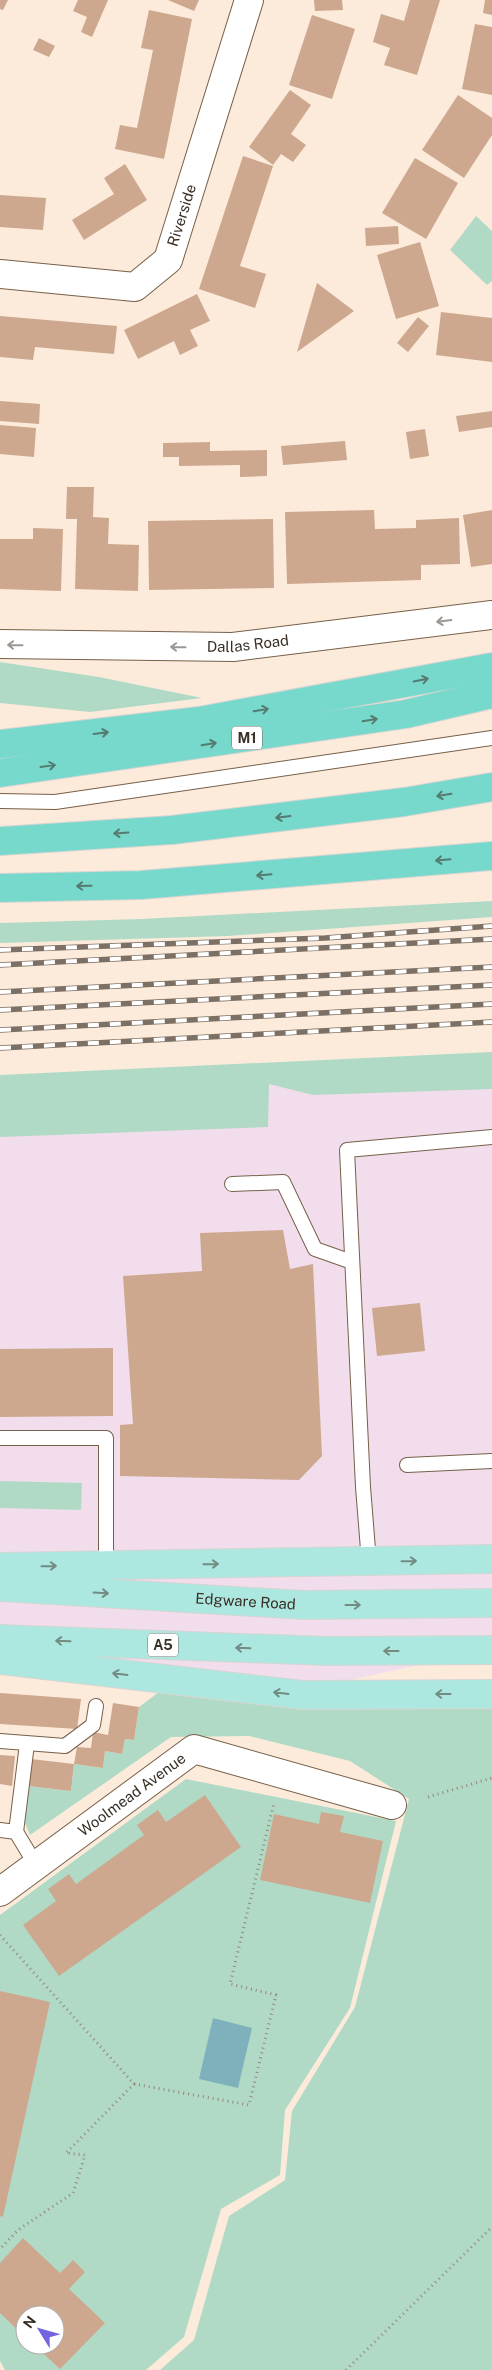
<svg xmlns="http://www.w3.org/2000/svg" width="492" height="2370" font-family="'Public Sans',sans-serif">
<rect width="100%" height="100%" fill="#fcebdb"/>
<polygon fill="#f2ddec" points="492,1059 492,1649 286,1694 0,1661 0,1081"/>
<g fill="#b1dac6" fill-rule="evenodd">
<polygon points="476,216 492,231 492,281 487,285 450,250"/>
<polygon points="0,662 99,677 202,698 90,712 0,703"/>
<polygon points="492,901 492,917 228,936 0,943 0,923 141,919"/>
<polygon points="492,1052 492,1089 313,1095 269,1084 268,1127 0,1137 0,1075"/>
<polygon points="0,1481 82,1483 81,1510 0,1508"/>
<polygon points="175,1680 492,1696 492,2370 160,2370 194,2340 229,2216 285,2180 292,2111 355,2007 409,1799 350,1761 249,1736 171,1737 30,1835 23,1818 28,1786 71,1791 74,1764 103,1768 105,1751 122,1754 125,1739 134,1740 139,1707"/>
<path d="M186,1779L396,1821L350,2008L285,2110L280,2175L221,2209L184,2337L146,2370H5L0,2361V1915ZM25,2315H55V2345H25Z"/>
</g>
<polygon fill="#7eb1bc" points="213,2018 252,2028 238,2088 199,2079"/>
<g fill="#cda88e">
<polygon points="0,0 8,0 3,10 0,9"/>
<polygon points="78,0 108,0 92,37 81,32 87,17 73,11"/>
<polygon points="168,0 199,0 194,11"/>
<polygon points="314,0 342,0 343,10 315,11"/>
<polygon points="410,0 440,0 417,75 384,65 390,48 373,42 381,14 404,21"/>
<polygon points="485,0 492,0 492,15 483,13"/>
<polygon points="149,10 192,19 164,159 115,149 120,125 137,128 153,50 141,48"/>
<polygon points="312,15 355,29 332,99 289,85"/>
<polygon points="475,24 492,27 492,95 462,89"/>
<polygon points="39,38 55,46 49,57 33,50"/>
<polygon points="290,90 311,105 291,134 306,145 293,162 281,154 273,165 249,147"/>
<polygon points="458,95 492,118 492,135 464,178 422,150"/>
<polygon points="243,156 273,166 240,266 266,274 255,308 199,289"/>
<polygon points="415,158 458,183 426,239 382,213"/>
<polygon points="125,164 147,200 84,240 72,220 114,194 104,178"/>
<polygon points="0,195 46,198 43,230 0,227"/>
<polygon points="398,226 399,244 366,246 365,228"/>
<polygon points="420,242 439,306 396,319 377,255"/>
<polygon points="317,283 354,311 297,352"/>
<polygon points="197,294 210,321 190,330 198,346 180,355 174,341 138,359 124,330"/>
<polygon points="441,312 492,318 492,362 436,355"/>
<polygon points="0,316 117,326 114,354 35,347 33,360 0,357"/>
<polygon points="418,317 429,326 408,352 397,343"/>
<polygon points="0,401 40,404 39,424 0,421"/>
<polygon points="492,411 492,427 459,432 456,416"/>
<polygon points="0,425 36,428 34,457 0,454"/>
<polygon points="425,429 429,456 410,459 406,432"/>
<polygon points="345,441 347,460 283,465 281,446"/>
<polygon points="210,442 210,451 267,450 267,476 240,477 240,465 179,466 179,457 163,457 163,443"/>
<polygon points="67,487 94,487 93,517 109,518 108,544 139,545 138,591 75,589 77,519 66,519"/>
<polygon points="374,510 375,529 416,528 416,520 459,518 460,564 421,565 421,580 287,584 285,512"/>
<polygon points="492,510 492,564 471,567 463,515"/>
<polygon points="273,519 274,588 149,590 148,521"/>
<polygon points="33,528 63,529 61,591 0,589 0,539 33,539"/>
<polygon points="283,1230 290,1269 313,1264 322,1456 299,1480 120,1476 120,1425 133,1424 123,1276 202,1271 200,1233"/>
<polygon points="420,1303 425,1351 377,1356 372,1308"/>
<polygon points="113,1348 113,1416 0,1417 0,1349"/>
<polygon points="0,1693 81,1699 77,1729 0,1724"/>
<polygon points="113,1703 139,1707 134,1740 125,1739 122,1754 105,1751 103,1768 74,1764 77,1747 91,1748 93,1732 108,1735"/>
<polygon points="0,1755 15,1756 12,1786 0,1784"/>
<polygon points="31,1759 74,1764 71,1791 28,1786"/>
<polygon points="205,1795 241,1847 59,1976 23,1925 56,1901 48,1889 69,1874 76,1884 144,1835 137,1825 158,1810 166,1822"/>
<polygon points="321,1812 344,1816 340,1832 383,1841 370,1903 260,1880 274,1814 319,1824"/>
<polygon points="0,1991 50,2002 3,2217 0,2216"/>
<polygon points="23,2238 60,2273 73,2260 85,2272 69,2289 105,2323 60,2369 34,2345 55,2345 55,2315 25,2315 25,2337 0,2313 0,2263"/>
</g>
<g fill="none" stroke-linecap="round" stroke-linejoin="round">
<g stroke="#776049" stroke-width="16">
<g id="lane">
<polyline points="0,801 55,802 492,738"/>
<polyline points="232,1184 283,1182 315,1249 352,1262"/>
<polyline points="0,1438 106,1438 106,1565"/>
<polyline points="407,1465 492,1461"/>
<polyline points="369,1562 363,1487 347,1150 492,1137"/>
<polyline points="0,1741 65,1746 93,1725 96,1706"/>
<polyline points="0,1830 16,1832 36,1865"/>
<polyline points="16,1832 27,1744"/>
</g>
</g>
<g stroke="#776049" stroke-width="30">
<g id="street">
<path id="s1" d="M0,274L135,287L168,260L249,0"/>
<path id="s2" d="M0,644L233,647L492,615"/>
<path id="s3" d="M0,1892L194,1749L392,1805"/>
</g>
</g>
<g stroke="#d7d5d3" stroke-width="30">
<g id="primary">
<polyline points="0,1567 492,1559"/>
<path id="s4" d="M0,1587L304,1605L492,1603"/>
<polyline points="0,1639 327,1651 492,1650"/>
<polyline points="0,1660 303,1695 492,1694"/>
</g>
</g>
<g stroke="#d7d5d3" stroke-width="30">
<g id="highway">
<polyline points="0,744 199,721 492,667"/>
<polyline points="0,773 406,714 492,694"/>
<polyline points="0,841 172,830 404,802 492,787"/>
<polyline points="0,888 141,885 492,856"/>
</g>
</g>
<g stroke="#94877a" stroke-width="3" stroke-dasharray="1 4" stroke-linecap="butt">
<polyline points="428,1797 492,1778"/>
<polyline points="0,1935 134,2084 66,2153 85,2155 73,2193 18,2230 0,2249"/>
<polyline points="134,2084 249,2105 276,1995 230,1984 274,1803"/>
<polyline points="346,2370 492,2227"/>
</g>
<use href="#lane" stroke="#fff" stroke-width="14"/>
<use href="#street" stroke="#fff" stroke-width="28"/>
<use href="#primary" stroke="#ade8e0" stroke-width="28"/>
<use href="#highway" stroke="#77d9cb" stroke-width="28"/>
<g stroke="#7c7064" stroke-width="5.5">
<g id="rail">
<polyline points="0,950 325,938 492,926"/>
<polyline points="0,965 492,939"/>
<polyline points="0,992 492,967"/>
<polyline points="0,1010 492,985"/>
<polyline points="0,1030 492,1004"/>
<polyline points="0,1048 492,1022"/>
</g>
</g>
<use href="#rail" stroke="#fff" stroke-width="4" stroke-dasharray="11" stroke-linecap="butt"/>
</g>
<defs><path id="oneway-shaft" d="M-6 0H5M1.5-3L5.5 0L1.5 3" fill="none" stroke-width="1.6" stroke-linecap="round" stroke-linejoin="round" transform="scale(1.25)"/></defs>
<g stroke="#9c9792">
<use href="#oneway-shaft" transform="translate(444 621) rotate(173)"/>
<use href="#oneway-shaft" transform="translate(15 645) rotate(-179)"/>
<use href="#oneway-shaft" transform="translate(178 647) rotate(-179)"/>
</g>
<g stroke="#557b70">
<use href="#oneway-shaft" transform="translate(421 680) rotate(-11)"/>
<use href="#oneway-shaft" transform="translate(261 710) rotate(-10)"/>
<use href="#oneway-shaft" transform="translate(370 720) rotate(-9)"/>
<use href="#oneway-shaft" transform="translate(101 733) rotate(-7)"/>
<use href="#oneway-shaft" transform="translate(209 744) rotate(-9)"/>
<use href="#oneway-shaft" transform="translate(48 766) rotate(-8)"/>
<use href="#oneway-shaft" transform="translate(444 795) rotate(171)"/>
<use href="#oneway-shaft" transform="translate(283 817) rotate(173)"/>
<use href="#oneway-shaft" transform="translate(121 833) rotate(176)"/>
<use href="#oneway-shaft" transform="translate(443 860) rotate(175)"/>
<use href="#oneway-shaft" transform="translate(264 875) rotate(175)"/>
<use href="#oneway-shaft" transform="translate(84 886) rotate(179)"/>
</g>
<g stroke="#738c82">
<use href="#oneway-shaft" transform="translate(409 1561) rotate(-1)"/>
<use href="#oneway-shaft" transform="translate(211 1564) rotate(-1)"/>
<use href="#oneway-shaft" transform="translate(49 1566) rotate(-1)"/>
<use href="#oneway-shaft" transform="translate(101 1593) rotate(3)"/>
<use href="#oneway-shaft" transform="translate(353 1605)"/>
<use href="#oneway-shaft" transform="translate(63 1641) rotate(-178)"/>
<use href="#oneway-shaft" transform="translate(243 1648) rotate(-178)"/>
<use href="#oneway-shaft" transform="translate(391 1651) rotate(180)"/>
<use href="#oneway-shaft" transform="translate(120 1674) rotate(-173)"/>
<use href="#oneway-shaft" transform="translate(281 1693) rotate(-173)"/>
<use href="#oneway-shaft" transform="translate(443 1694) rotate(180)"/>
</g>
<g text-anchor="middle" stroke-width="5" stroke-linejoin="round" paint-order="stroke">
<g fill="#fff" stroke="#746d66" stroke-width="1">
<rect x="232" y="726.5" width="30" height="23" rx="4"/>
<rect x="148" y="1633.5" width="30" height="23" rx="4"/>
</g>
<g font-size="14" font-weight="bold" fill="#392f25">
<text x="247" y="743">M1</text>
<text x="163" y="1650">A5</text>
</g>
<g font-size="15" fill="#392f25" stroke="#fff">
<text dy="5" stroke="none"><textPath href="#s1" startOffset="225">Riverside</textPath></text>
<text dy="5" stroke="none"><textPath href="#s2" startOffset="248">Dallas Road</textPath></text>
<text dy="5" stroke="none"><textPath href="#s4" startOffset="246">Edgware Road</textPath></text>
<text dy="5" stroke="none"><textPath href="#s3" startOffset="164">Woolmead Avenue</textPath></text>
</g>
</g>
<g transform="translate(40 2330) rotate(307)"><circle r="24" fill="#ffffff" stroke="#b0aca8"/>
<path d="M0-4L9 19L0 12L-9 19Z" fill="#7263de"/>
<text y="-8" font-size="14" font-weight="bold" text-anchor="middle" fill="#392f25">N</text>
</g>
</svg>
